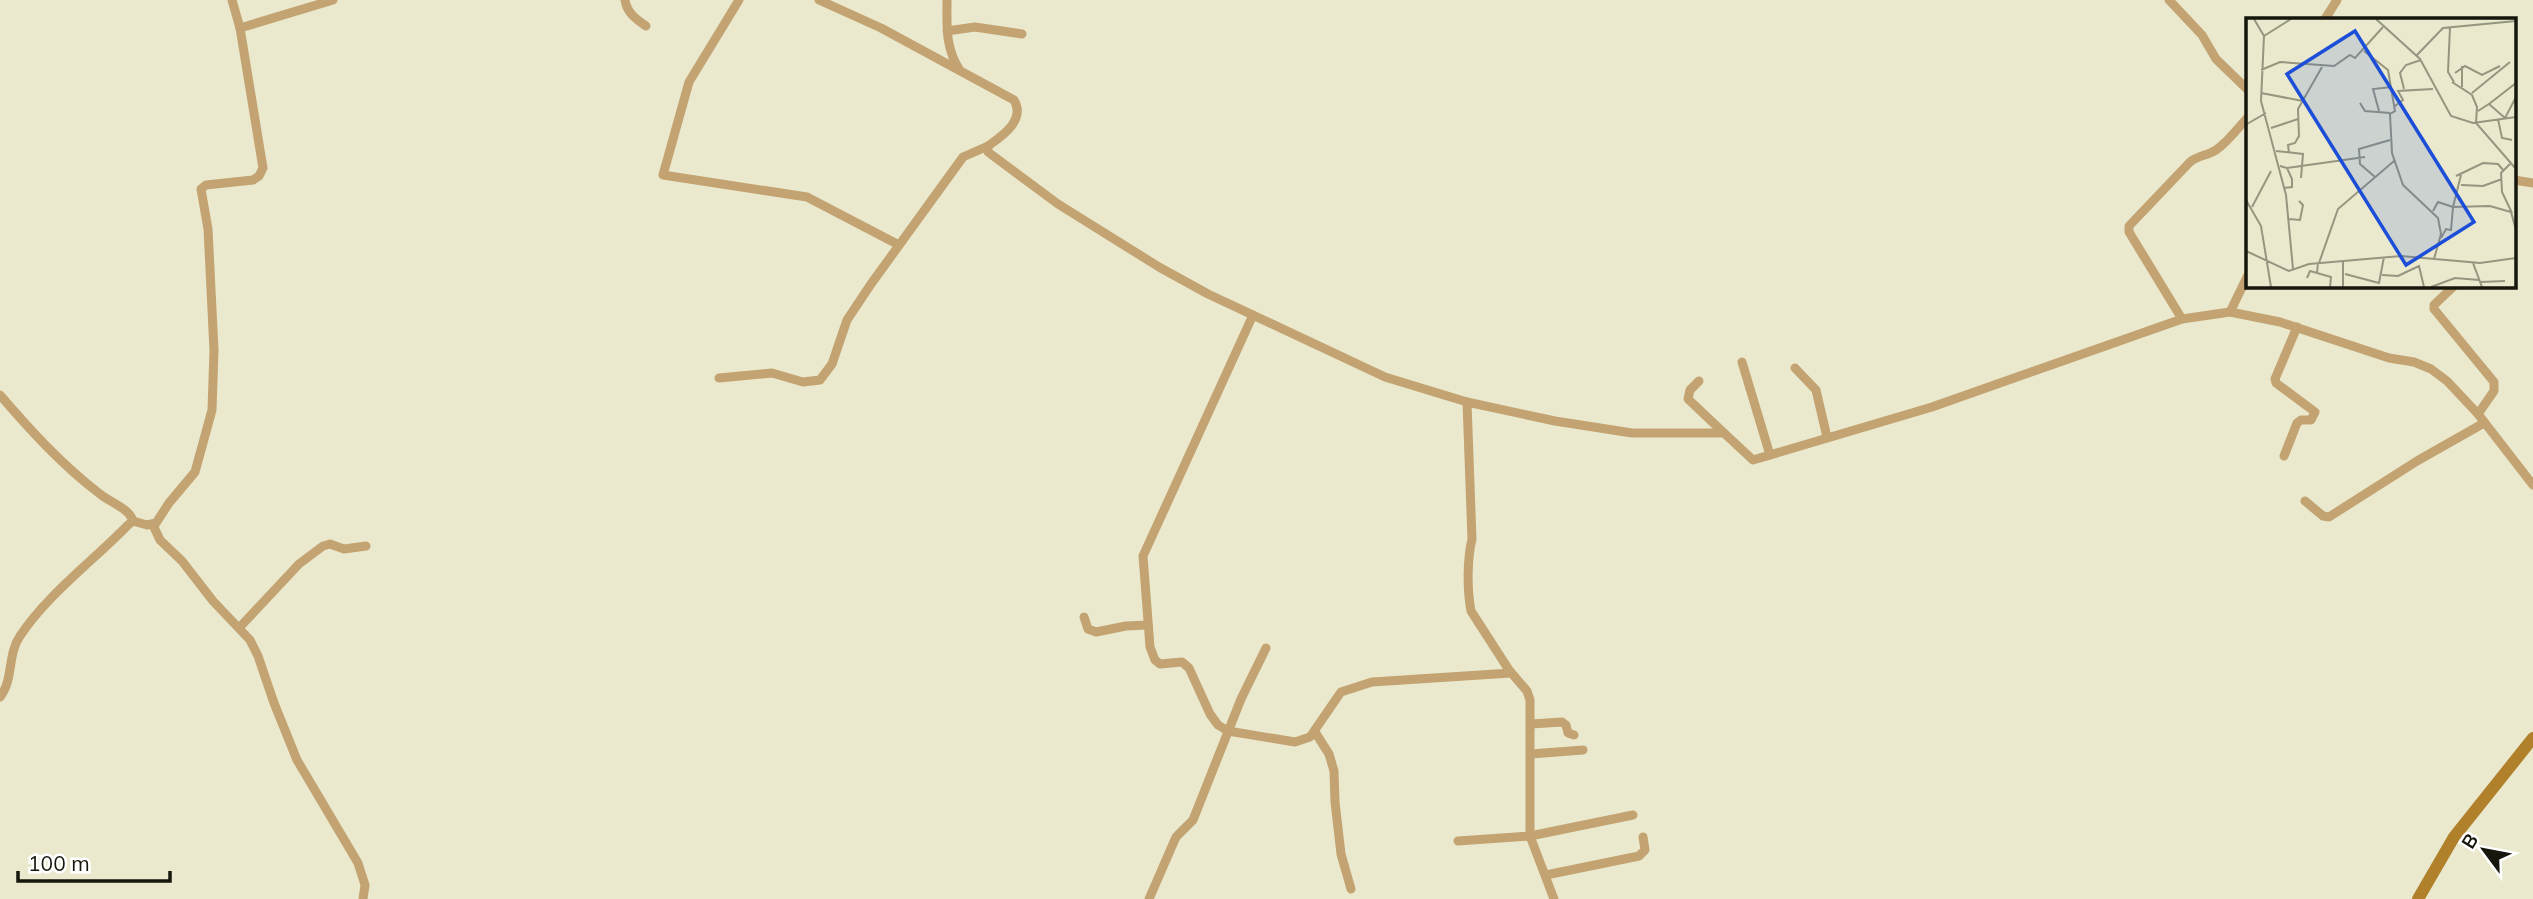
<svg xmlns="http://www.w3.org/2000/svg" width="2533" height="899" font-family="Mulish,sans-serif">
<rect width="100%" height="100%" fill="#eae9ce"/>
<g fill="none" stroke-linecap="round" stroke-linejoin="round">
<g stroke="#c3a371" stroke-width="9">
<path d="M625,0C627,13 636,19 646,26"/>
<polyline points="739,0 689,82 663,175 807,197 899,245"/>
<path d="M819,0L881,28L1014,100C1026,120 1002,136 988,146V152L1058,204L1159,267L1208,294L1385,377L1467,402L1555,421L1632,433H1724L1753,460L1932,407L2182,319L2230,312L2280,322L2389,358L2414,362L2431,369L2447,381L2478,414L2533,485"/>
<path d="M947,0C947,25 945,47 959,69"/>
<polyline points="2169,0 2202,35 2216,59 2248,90"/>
<polyline points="2325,19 2337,0"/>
<polyline points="240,28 333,0"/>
<polyline points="947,31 975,27 1022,34"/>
<polyline points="2514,180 2533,183"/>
<polyline points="2455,285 2434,305 2434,309 2494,382 2494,391 2478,414"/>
<polyline points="2230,312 2248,275"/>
<polyline points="1253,315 1143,556 1150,647 1155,660 1160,664 1182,662 1189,668 1210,714 1218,725 1228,731 1295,742 1310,737 1341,692 1372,682 1511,673"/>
<path d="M2182,319L2129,232V226L2190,162C2199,155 2207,156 2216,150C2228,142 2238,128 2248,117"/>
<polyline points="1742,362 1770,455"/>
<polyline points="1795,368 1816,390 1827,437"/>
<polyline points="719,378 772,373 803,382 820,380 832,364 847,320 871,284 963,157 988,146"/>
<polyline points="1699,381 1690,390 1688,399 1724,433"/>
<path d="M0,395C31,431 63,466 100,494C111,503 129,508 133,521"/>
<path d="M1467,402L1472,539C1467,560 1467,590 1471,611L1509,670L1527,691L1530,700V836L1554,899"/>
<polyline points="2284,456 2297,423 2301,420 2311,420 2315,412 2276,383 2275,379 2297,327"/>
<polyline points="2305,501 2323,516 2329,517 2417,461 2484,423"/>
<polyline points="153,525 160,540 182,561 213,601 250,640 258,656 274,703 297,760 358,863 365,885 363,899"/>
<polyline points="1084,617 1088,629 1096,632 1126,626 1148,625"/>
<polyline points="239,628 299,564 323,546 330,544 344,549 366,546"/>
<path d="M0,697C14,679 7,655 20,636C48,594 93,561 128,525L133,521L147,525L156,523L169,503L195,472L212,410L214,350L208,229L201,189L206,185L253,180L259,176L263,168L240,28L232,0"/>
<polyline points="1531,724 1562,722 1566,725 1568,733 1574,735"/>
<polyline points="1315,732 1329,754 1334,771 1335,802 1341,854 1351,889"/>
<polyline points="1531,754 1583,750"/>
<polyline points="1458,841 1530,836 1633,815"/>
<polyline points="1546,875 1639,856 1645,850 1643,837"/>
<polyline points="1149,899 1176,837 1193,820 1241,699 1266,648"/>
</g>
<polyline stroke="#b0812a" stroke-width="12" points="2418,899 2454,837 2533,738"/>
</g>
<g transform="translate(2246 18)">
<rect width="270" height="270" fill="#eae9ce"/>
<path fill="none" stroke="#959580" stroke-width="2" d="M8,1L18,18L15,83L40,177L47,251M130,1L174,41L205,98L227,105L270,99M204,9L202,54L208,64M18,18L45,1M118,33L142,52L149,93L144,96L146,135L157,167L192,200L195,216L188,241M170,38L197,10L270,3M216,48V69M15,52L34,44L88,48L104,37L109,40L137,9M209,55L219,48L236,57L254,48M206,64L226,77L231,89L230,105L270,151M158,71L154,55L160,47L175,42M15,75L57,83M226,75L264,44M114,85L119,93L144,95M243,86L270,65M149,88L157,82L152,73L187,71M133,93L127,71L146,69M232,93L243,86L259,100M259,100L270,79M252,101L256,120L266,122M1,106L20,95M25,110L52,101M30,133L57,136L55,160M43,135L42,127L49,125L53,118L52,91L76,49M264,146L255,155L256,174L266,195M34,148L41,150L46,161V169L38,170M41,150L119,139M215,157L207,189L244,188L265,194L270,212M210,158L237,145L252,146L257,152M129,159L114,146L113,131L144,122M215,167L237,168L256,161M0,182L15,208L25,269M6,189L25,153M187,193L192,184L207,189L205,212L200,211L195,220M43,201L54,202L57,187L53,183M0,233L43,253L63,246L155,238L234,245L270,240M73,245L92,191L148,143M227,245L236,269M71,255L85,259L84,269M99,256L133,265L138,239M136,257L152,258L173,248L178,269M61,260L64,253L71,255L72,245M234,264L259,263M97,269V243M185,269L209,260L233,262"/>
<path fill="#1d4ed8" fill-opacity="0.15" stroke="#1d4ed8" stroke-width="3.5" d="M109,13L228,204L160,247L41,56Z"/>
<rect width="270" height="270" fill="none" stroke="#16160c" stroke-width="3.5"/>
</g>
<g transform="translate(2484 850) rotate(302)" stroke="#ffffff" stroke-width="5" paint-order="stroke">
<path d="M0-5L12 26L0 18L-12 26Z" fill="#16160c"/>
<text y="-10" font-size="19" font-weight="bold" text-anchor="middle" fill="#16160c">B</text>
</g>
<path d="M18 871v10h152v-10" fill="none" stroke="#16160c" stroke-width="3.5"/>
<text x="28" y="871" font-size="21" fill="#16160c" stroke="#ffffff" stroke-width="5" paint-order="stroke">100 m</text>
</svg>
